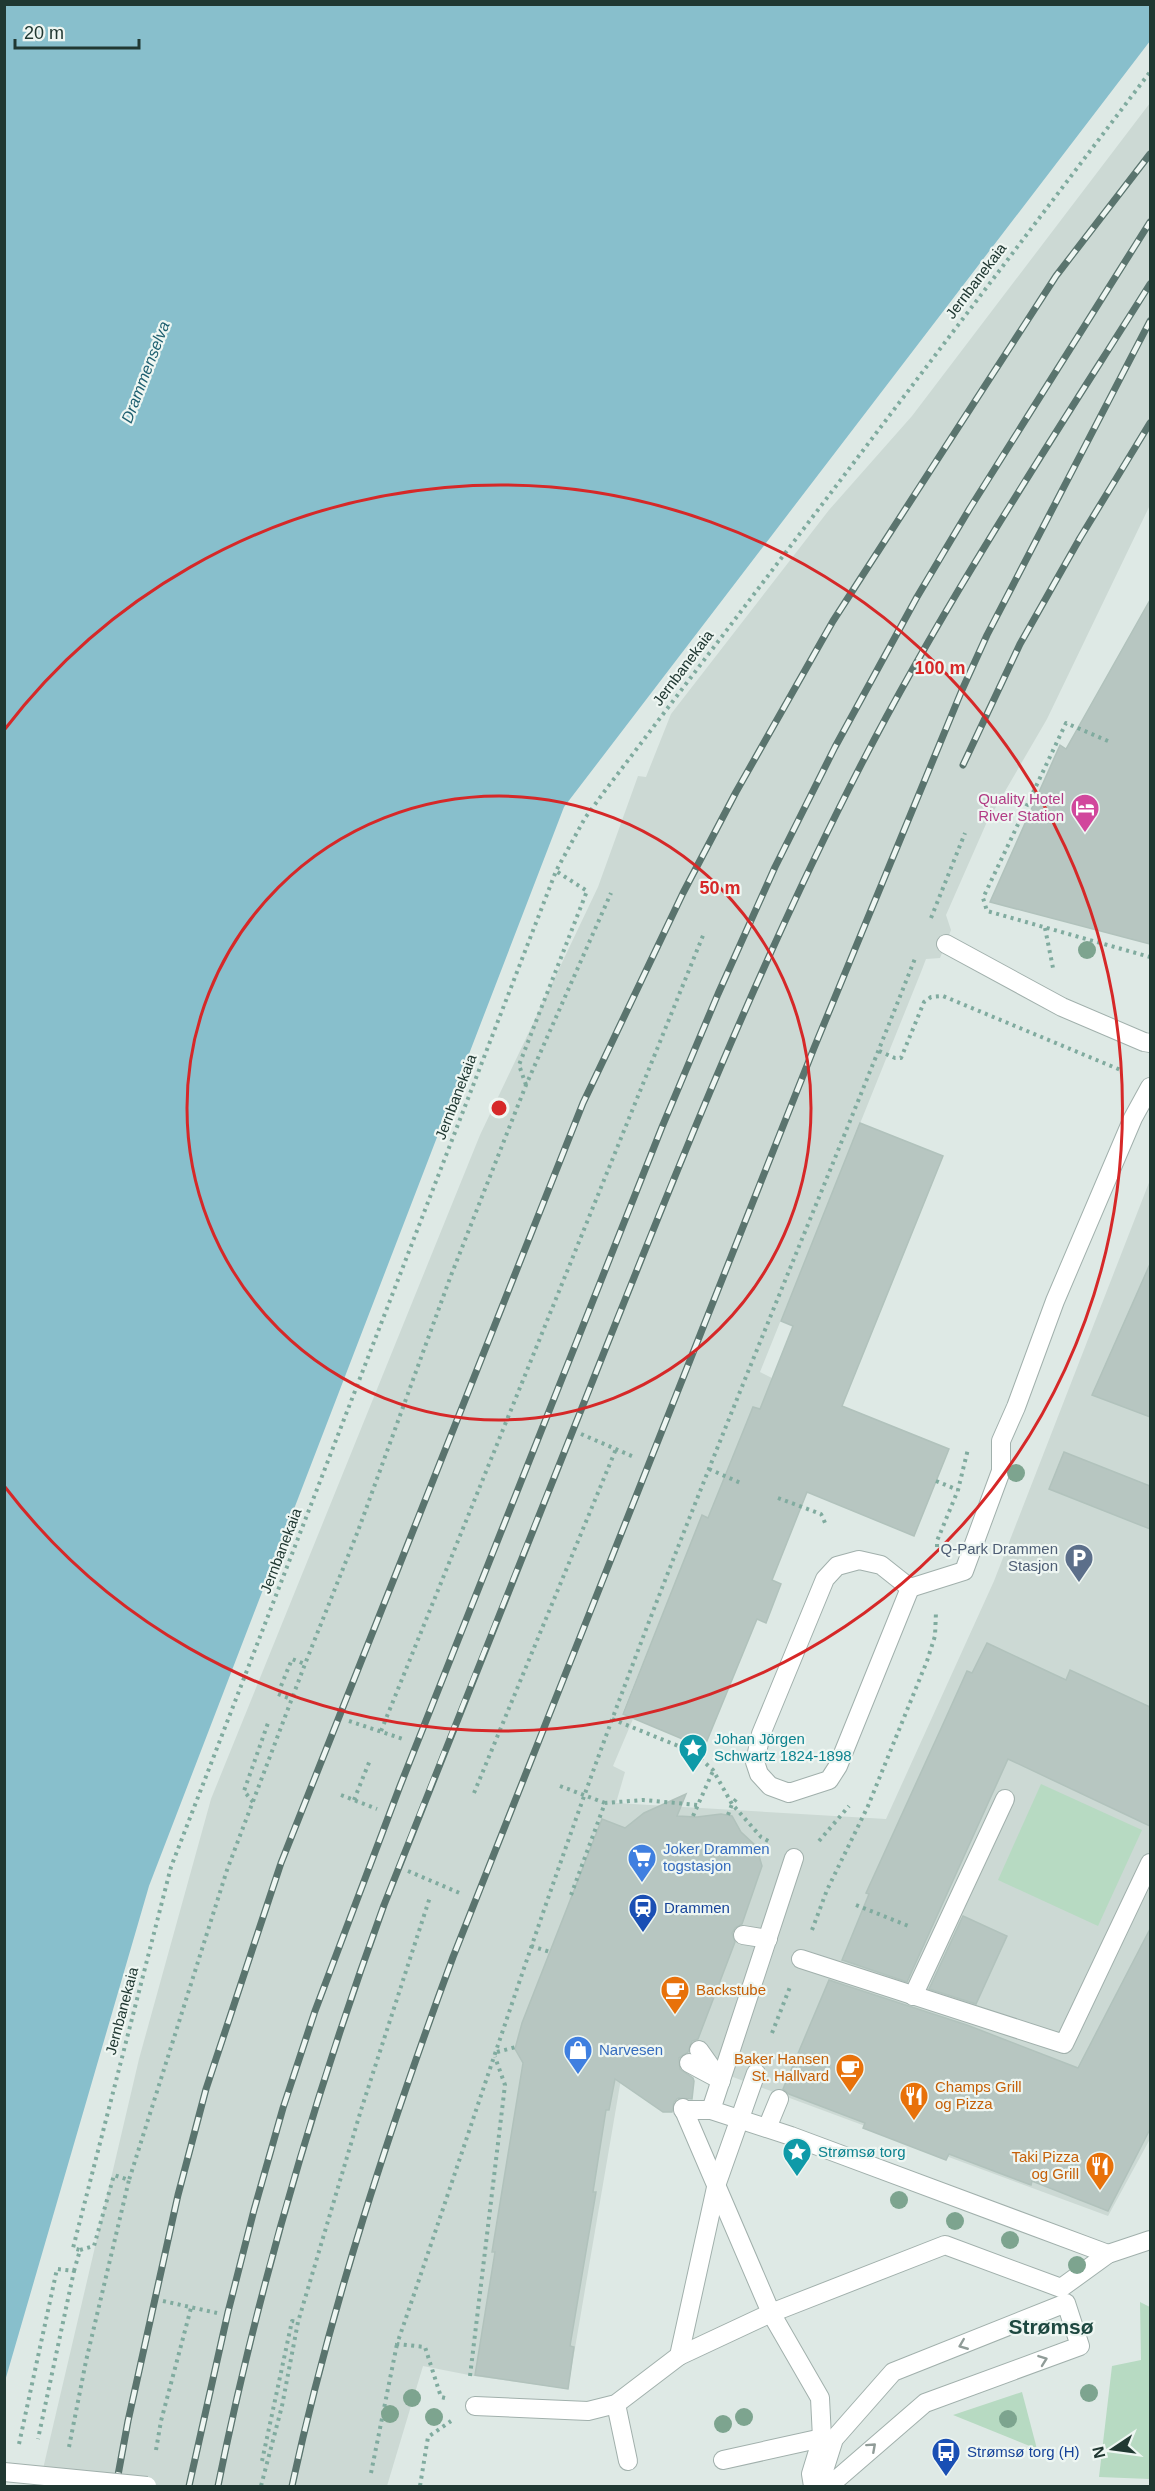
<svg xmlns="http://www.w3.org/2000/svg" width="1155" height="2491" font-family="Arial,sans-serif">
<rect width="100%" height="100%" fill="#dee9e5"/>
<polygon fill="#ccd9d4" points="1150,103 1150,505 1047,719 986,824 946,915 951,930 940,958 926,959 921,972 760,1372 772,1378 760,1409 753,1407 709,1519 702,1516 622,1714 633,1719 613,1766 625,1772 616,1803 886,1819 994,1581 1150,1180 1150,2139 1108,2216 695,2063 622,2073 568,2389 474,2376 423,2366 387,2486 39,2486 139,2059 211,1799 480,1135 598,887 638,776 646,777 671,714 829,510 912,416"/>
<g fill="#b7dac2">
<polygon points="1041,1784 1142,1830 1098,1926 998,1880"/>
<polygon points="1140,2302 1150,2307 1150,2479 1099,2477 1112,2366 1141,2360"/>
<polygon points="1022,2392 1037,2449 953,2415"/>
</g>
<polygon fill="#88bfcc" points="5,4 1150,4 1150,41 564,807 149,1886 5,2381"/>
<g fill="#b7c6c1" stroke="#b1c2bc" stroke-width="1.5">
<polygon points="1150,600 1150,944 990,902 1060,745 1066,749"/>
<polygon points="860,1123 943,1156 842,1406 949,1449 914,1536 807,1492 772,1580 781,1584 766,1623 757,1619 704,1748 623,1714 702,1515 708,1518 753,1407 760,1409 793,1326 781,1321"/>
<polygon points="1150,1264 1150,1417 1092,1395"/>
<polygon points="1064,1452 1150,1486 1150,1529 1049,1489"/>
<polygon points="987,1643 1066,1680 1070,1670 1150,1707 1150,1826 1008,1759 907,1982 842,1960 869,1894 866,1893 939,1733 967,1671 972,1673"/>
<polygon points="686,1794 677,1816 697,1817 721,1814 732,1816 741,1832 756,1846 762,1866 742,1924 735,1928 732,1933 735,1942 698,2039 692,2041 688,2052 679,2058 680,2069 693,2078 694,2081 692,2099 678,2098 674,2102 672,2112 663,2112 615,2079 609,2110 606,2110 593,2192 596,2192 570,2346 574,2347 568,2389 475,2375 495,2252 492,2252 523,2063 515,2049 522,2023 602,1819 625,1828 644,1813"/>
<polygon points="963,1916 1007,1936 976,2004 929,1989"/>
<polygon points="1150,1929 1150,2129 1108,2211 1032,2181 1031,2185 949,2154 946,2160 863,2128 865,2123 789,2094 783,2089 829,1980 967,2025 1078,2068"/>
</g>
<g fill="none" stroke-linecap="round" stroke-linejoin="round">
<g stroke="#a1b0ac" stroke-width="20">
<g id="service">
<polyline points="946,944 1062,1007 1144,1042 1150,1043"/>
<polygon points="859,1560 881,1565 910,1588 838,1766 829,1780 789,1793 770,1786 759,1774 755,1762 761,1734 825,1579 837,1566"/>
<polyline points="910,1588 964,1571 1001,1471 1001,1441 1016,1407 1055,1301 1133,1118 1150,1087"/>
<polyline points="801,1959 1064,2044 1150,1863"/>
<polyline points="913,1996 1005,1799"/>
<polyline points="819,2486 834,2439 893,2372 1066,2303 1080,2346 925,2403 829,2486"/>
</g>
</g>
<g stroke="#a1b0ac" stroke-width="20">
<g id="pedestrian">
<polyline points="743,1935 768,1939"/>
<polyline points="699,2050 721,2081"/>
<polyline points="689,2063 717,2078"/>
<polyline points="683,2108 771,2313 820,2398 822,2438 811,2474 813,2486"/>
<polyline points="683,2110 711,2110 791,2136 1108,2254"/>
<polyline points="711,2110 794,1858"/>
<polyline points="767,2128 779,2099"/>
<polyline points="679,2356 771,2313 945,2245 1061,2288 1108,2254 1150,2240"/>
<polyline points="616,2404 628,2461"/>
<polyline points="475,2406 588,2411 616,2404 679,2356 717,2183 756,2073"/>
<polyline points="723,2460 822,2438"/>
</g>
</g>
<g stroke="#80ab9f" stroke-width="4" stroke-dasharray="3 4.5" stroke-linecap="butt">
<polyline points="1108,741 1066,723 983,898 987,911 1150,957"/>
<polyline points="931,918 965,833"/>
<polyline points="1045,928 1053,968"/>
<polyline points="879,1051 895,1058 901,1058 924,1002 931,997 943,996 1123,1071"/>
<polyline points="526,1085 519,1065 587,891 556,871"/>
<polyline points="581,1434 634,1457"/>
<polyline points="709,1469 743,1484"/>
<polyline points="936,1481 958,1490"/>
<polyline points="778,1498 821,1514 826,1525"/>
<polyline points="937,1547 937,1541 958,1490 968,1449"/>
<polyline points="281,1686 292,1659 305,1664"/>
<polyline points="278,1694 291,1699"/>
<polyline points="612,1719 693,1752 713,1770 732,1804 761,1837 770,1842"/>
<polyline points="349,1721 403,1739"/>
<polyline points="381,1731 704,933"/>
<polyline points="560,1786 605,1803"/>
<polyline points="474,1793 616,1449"/>
<polyline points="341,1795 377,1809"/>
<polyline points="354,1800 370,1760"/>
<polyline points="253,1802 244,1791 268,1723"/>
<polyline points="728,1815 732,1804 739,1796"/>
<polyline points="693,1816 713,1771"/>
<polyline points="819,1841 849,1806"/>
<polyline points="408,1871 462,1894"/>
<polyline points="571,1895 605,1803 643,1800 698,1805"/>
<polyline points="856,1905 911,1927"/>
<polyline points="812,1930 827,1890 868,1806 927,1661 935,1636 936,1612"/>
<polyline points="531,1946 550,1952"/>
<polyline points="772,2033 790,1987"/>
<polyline points="497,2052 516,2047"/>
<polyline points="80,2250 94,2246 114,2175 129,2180 227,1870 305,1664 358,1531 450,1278 526,1085 611,893"/>
<polyline points="74,2271 80,2250 73,2248 171,1867 556,871 585,818 604,792 1150,72"/>
<polyline points="163,2301 217,2313"/>
<polyline points="470,2376 505,2085 495,2057"/>
<path d="M445,2398L441,2397L425,2347L397,2344C469,2135 536,1924 613,1717C708,1461 816,1210 916,956"/>
<polyline points="19,2444 57,2269 74,2271 38,2439"/>
<polyline points="69,2447 86,2361 129,2180"/>
<polyline points="156,2450 161,2421 191,2308"/>
<polyline points="262,2461 292,2321 298,2322"/>
<polyline points="371,2473 397,2344"/>
<polyline points="261,2486 282,2406 298,2322 361,2110 430,1897"/>
<polyline points="420,2486 428,2437 451,2421"/>
</g>
<use href="#service" stroke="#fff" stroke-width="18"/>
<use href="#pedestrian" stroke="#fff" stroke-width="18"/>
<g stroke="#5a746e" stroke-width="7">
<g id="rail">
<polyline points="963,765 1020,644 1080,538 1150,423"/>
<polyline points="116,2486 128,2421 178,2195 206,2089 281,1863 583,1103 683,893 736,792 833,621 1056,276 1150,154"/>
<polyline points="189,2486 228,2312 254,2210 283,2108 315,2011 400,1786 662,1127 718,994 775,867 835,747 917,597 970,508 1150,222"/>
<path d="M218,2486C258,2288 315,2095 384,1905C452,1731 522,1558 591,1385C675,1174 758,965 862,763C947,598 1051,441 1150,284"/>
<path d="M292,2486C331,2306 389,2130 453,1957L814,1048L962,690L987,635L1150,321"/>
</g>
</g>
<use href="#rail" stroke="#eef6f2" stroke-width="4.5" stroke-dasharray="14" stroke-linecap="butt"/>
<g stroke="#a1b0ac" stroke-width="20" stroke-linecap="butt">
<polyline id="tertiary-bridge" points="4,2472 147,2486"/>
</g>
<use href="#tertiary-bridge" stroke="#fff" stroke-width="18"/>
</g>
<g fill="#7da48f">
<circle cx="1087" cy="950" r="9"/>
<circle cx="1016" cy="1473" r="9"/>
<circle cx="899" cy="2200" r="9"/>
<circle cx="955" cy="2221" r="9"/>
<circle cx="1010" cy="2240" r="9"/>
<circle cx="1077" cy="2265" r="9"/>
<circle cx="1089" cy="2393" r="9"/>
<circle cx="412" cy="2398" r="9"/>
<circle cx="390" cy="2414" r="9"/>
<circle cx="434" cy="2417" r="9"/>
<circle cx="744" cy="2417" r="9"/>
<circle cx="1008" cy="2419" r="9"/>
<circle cx="723" cy="2424" r="9"/>
</g>
<defs><path id="oneway-chevron" d="M-2-3.5L2.5 0L-2 3.5" fill="none" stroke-width="1.6" stroke-linecap="round" stroke-linejoin="round" transform="scale(1.5)"/></defs>
<g stroke="#909c98">
<use href="#oneway-chevron" transform="translate(963 2345) rotate(158)"/>
<use href="#oneway-chevron" transform="translate(1043 2360) rotate(-20)"/>
<use href="#oneway-chevron" transform="translate(872 2447) rotate(-42)"/>
</g>
<g fill="none" stroke="#d62828" stroke-width="3">
<circle cx="499" cy="1108" r="312"/>
<path d="M5 729A623 623 0 1 1 5 1487"/>
</g>
<defs>
<g id="hotel-pin" transform="scale(1.5)"><path d="M0 17L-7.5 6A9.5 9.5 0 1 1 7.5 6Z" fill="#d1479c" stroke="#eef6f2"/><path d="M-6-4.5h1.5V1H6V5H4.5V3h-9V5H-6ZM-4 0a1.8 1.8 0 1 1 3.6 0ZM.5 0V-2.5h3Q6-2.5 6 0Z" fill="#fff"/></g>
<g id="parking-pin" transform="scale(1.5)"><path d="M0 17L-7.5 6A9.5 9.5 0 1 1 7.5 6Z" fill="#5c6f8a" stroke="#eef6f2"/><path d="M-3.5-5.5H1a3.5 3.5 0 0 1 0 7H-1V5.5H-3.5ZM-1-3.4V-.6H.8a1.4 1.4 0 0 0 0-2.8Z" fill="#fff"/></g>
<g id="sight-pin" transform="scale(1.5)"><path d="M0 17L-7.5 6A9.5 9.5 0 1 1 7.5 6Z" fill="#0f9aa8" stroke="#eef6f2"/><path d="M0-6L1.8-2.2L6-1.7L2.9 1.2L3.7 5.4L0 3.3L-3.7 5.4L-2.9 1.2L-6-1.7L-1.8-2.2Z" fill="#fff"/></g>
<g id="supermarket-pin" transform="scale(1.5)"><path d="M0 17L-7.5 6A9.5 9.5 0 1 1 7.5 6Z" fill="#3f7fe0" stroke="#eef6f2"/><path d="M-6-5.5h2.5l.6 2H6L4.5 2H-2.5L-4.4-4H-6ZM-1.5 3.2a1.3 1.3 0 1 0 .1 0ZM3 3.2a1.3 1.3 0 1 0 .1 0Z" fill="#fff"/></g>
<g id="station-pin" transform="scale(1.5)"><path d="M0 17L-7.5 6A9.5 9.5 0 1 1 7.5 6Z" fill="#1a4fb4" stroke="#eef6f2"/><path d="M-3-6H3Q5-6 5-4V2Q5 4 3 4L4.5 6H3L1.5 4h-3L-3 6H-4.5L-3 4Q-5 4-5 2V-4Q-5-6-3-6ZM-3.5-4v3h7v-3ZM-3.5 1v1.5H-2V1ZM2 1v1.5H3.5V1Z" fill="#fff"/></g>
<g id="cafe-pin" transform="scale(1.5)"><path d="M0 17L-7.5 6A9.5 9.5 0 1 1 7.5 6Z" fill="#e8710a" stroke="#eef6f2"/><path d="M-5.5-4.5H6V0H3Q3 3.5 0 3.5H-2.5Q-5.5 3.5-5.5 0ZM3-3.2v2h1.7v-2ZM-6 4.5H4V6H-6Z" fill="#fff"/></g>
<g id="shop-pin" transform="scale(1.5)"><path d="M0 17L-7.5 6A9.5 9.5 0 1 1 7.5 6Z" fill="#3f7fe0" stroke="#eef6f2"/><path d="M-5-2.5h2.3a2.7 3.5 0 0 1 5.4 0H5L5.5 6h-11ZM-1.5-2.5h3a1.5 2.3 0 0 0-3 0Z" fill="#fff"/></g>
<g id="restaurant-pin" transform="scale(1.5)"><path d="M0 17L-7.5 6A9.5 9.5 0 1 1 7.5 6Z" fill="#e8710a" stroke="#eef6f2"/><path d="M-5-6h1v4h1v-4h1v4h1v-4h1v5L-1.5 .5V6h-2V.5L-5-1ZM5-6V6H3V1.5H1.5Q1.5-4 5-6Z" fill="#fff"/></g>
<g id="bus-pin" transform="scale(1.5)"><path d="M0 17L-7.5 6A9.5 9.5 0 1 1 7.5 6Z" fill="#1a4fb4" stroke="#eef6f2"/><path d="M-5-6H5V4H4V6H2V4H-2V6H-4V4H-5ZM-3.5-4V0h7V-4ZM-3.5 1.2v1.5H-2V1.2ZM2 1.2v1.5H3.5V1.2Z" fill="#fff"/></g>
</defs>
<g fill-rule="evenodd">
<use href="#hotel-pin" x="1085" y="808"/>
<use href="#parking-pin" x="1079" y="1558"/>
<use href="#sight-pin" x="693" y="1748"/>
<use href="#supermarket-pin" x="642" y="1858"/>
<use href="#station-pin" x="643" y="1908"/>
<use href="#cafe-pin" x="675" y="1990"/>
<use href="#shop-pin" x="578" y="2050"/>
<use href="#cafe-pin" x="850" y="2068"/>
<use href="#restaurant-pin" x="914" y="2096"/>
<use href="#sight-pin" x="797" y="2152"/>
<use href="#restaurant-pin" x="1100" y="2166"/>
<use href="#bus-pin" x="946" y="2452"/>
</g>
<g text-anchor="middle" stroke-width="4.5" stroke-linejoin="round" paint-order="stroke">
<g font-size="15" fill="#203832" stroke="#eef6f2">
<text transform="translate(976 281) rotate(-53)" y="5">Jernbanekaia</text>
<text transform="translate(683 668) rotate(-53)" y="5">Jernbanekaia</text>
<text transform="translate(456 1097) rotate(-69)" y="5">Jernbanekaia</text>
<text transform="translate(281 1551) rotate(-69)" y="5">Jernbanekaia</text>
<text transform="translate(122 2011) rotate(-75)" y="5">Jernbanekaia</text>
</g>
<g font-size="15" fill="#b23c85" stroke="#eef6f2" text-anchor="end">
<text x="1064" y="804">Quality Hotel<tspan x="1064" dy="17">River Station</tspan></text>
</g>
<g font-size="15" fill="#4e5e75" stroke="#eef6f2" text-anchor="end">
<text x="1058" y="1554">Q-Park Drammen<tspan x="1058" dy="17">Stasjon</tspan></text>
</g>
<g font-size="15" fill="#0d838f" stroke="#eef6f2" text-anchor="start">
<text x="714" y="1744">Johan Jörgen<tspan x="714" dy="17">Schwartz 1824-1898</tspan></text>
<text x="818" y="2157">Strømsø torg</text>
</g>
<g font-size="15" fill="#366cbe" stroke="#eef6f2" text-anchor="start">
<text x="663" y="1854">Joker Drammen<tspan x="663" dy="17">togstasjon</tspan></text>
<text x="599" y="2055">Narvesen</text>
</g>
<g font-size="15" fill="#164399" stroke="#eef6f2" text-anchor="start">
<text x="664" y="1913">Drammen</text>
<text x="967" y="2457">Strømsø torg (H)</text>
</g>
<g font-size="15" fill="#c56008" stroke="#eef6f2" text-anchor="start">
<text x="696" y="1995">Backstube</text>
<text x="829" y="2064" text-anchor="end">Baker Hansen<tspan x="829" dy="17">St. Hallvard</tspan></text>
<text x="935" y="2092">Champs Grill<tspan x="935" dy="17">og Pizza</tspan></text>
<text x="1079" y="2162" text-anchor="end">Taki Pizza<tspan x="1079" dy="17">og Grill</tspan></text>
</g>
<g font-size="16" font-style="italic" fill="#1e5f70" stroke="#eef6f2">
<text transform="translate(145 372) rotate(-69)" y="6">Drammenselva</text>
</g>
<g font-size="21" font-weight="bold" fill="#1e4840" stroke="#eef6f2">
<text x="1051" y="2334">Strømsø</text>
</g>
</g>
<circle cx="499" cy="1108" r="9" fill="#d62828" stroke="#eef6f2" stroke-width="3"/>
<g font-size="18" text-anchor="middle" font-weight="bold" fill="#d62828" stroke="#eef6f2" stroke-width="4.5" stroke-linejoin="round" paint-order="stroke">
<text x="940" y="674">100 m</text>
<text x="720" y="894">50 m</text>
</g>
<rect width="1155" height="2491" fill="none" stroke="#203832" stroke-width="12"/>
<g transform="translate(1113 2449) rotate(257)" stroke="#eef6f2" stroke-width="4.5" paint-order="stroke">
<path d="M0-4.5L10 22L0 15L-10 22Z" fill="#203832"/>
<text y="-9" font-size="16" font-weight="bold" text-anchor="middle" fill="#203832">N</text>
</g>
<path d="M15 39v9h124v-9" fill="none" stroke="#203832" stroke-width="3"/>
<text x="24" y="39" font-size="18" fill="#203832" stroke="#eef6f2" stroke-width="4.5" paint-order="stroke">20 m</text>
</svg>
